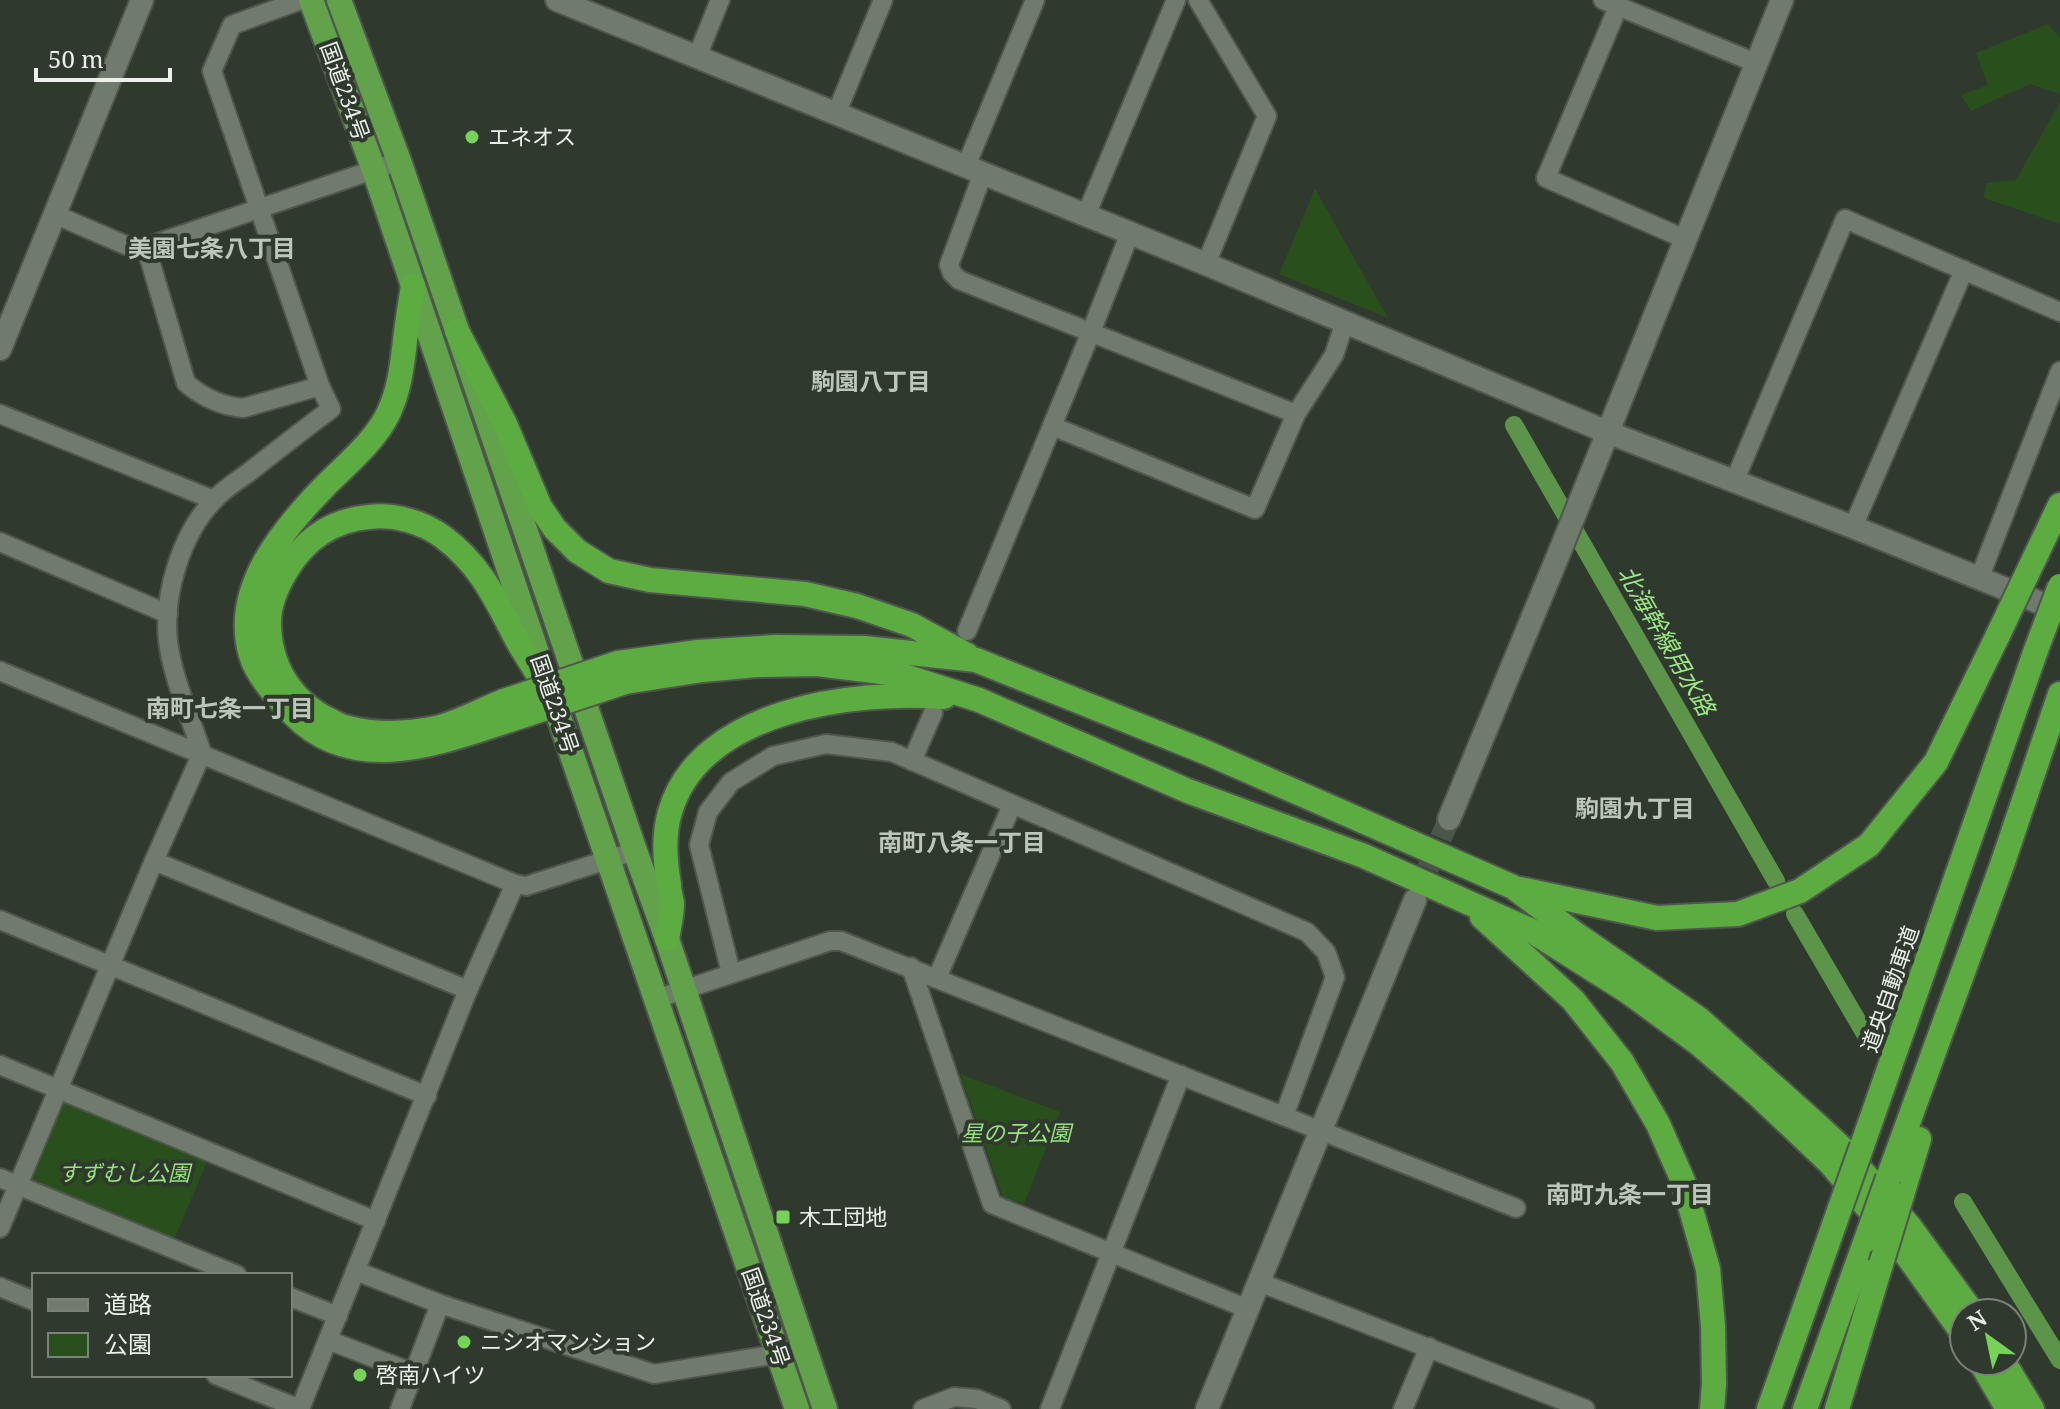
<svg xmlns="http://www.w3.org/2000/svg" width="2060" height="1409" font-family="'Noto Serif','Noto Sans JP',serif">
<rect width="100%" height="100%" fill="#30392e"/>
<g fill="#29501c">
<polygon points="2048,24 2060,38 2060,94 2030,84 1971,111 1961,95 1988,85 1976,53"/>
<polygon points="2060,102 2060,224 1984,198 1986,183 2016,180"/>
<polygon points="1315,189 1388,318 1279,274"/>
<polygon points="960,1074 1060,1112 1024,1204 1003,1197"/>
<polygon points="65,1101 208,1159 173,1242 31,1183"/>
</g>
<g fill="none" stroke-linecap="round" stroke-linejoin="round">
<g stroke="#5c954a" stroke-width="18">
<polyline points="1514,425 1776,881"/>
<polyline points="1795,914 1871,1044"/>
<polyline points="1963,1202 2060,1360"/>
</g>
<polyline stroke="#4c554a" stroke-width="22" stroke-dasharray="22 11" stroke-linecap="butt" points="1415,899 1449,819"/>
<g stroke="#4f564d" stroke-width="22">
<g id="minor">
<polyline points="1198,0 1267,116 1206,264"/>
<polyline points="1603,0 1756,63"/>
<polyline points="1618,7 1546,178 1685,239"/>
<polyline points="697,57 720,0"/>
<polyline points="836,114 883,0"/>
<polyline points="966,166 1035,0"/>
<polyline points="983,173 949,265 952,273 959,280 1296,414"/>
<polyline points="56,215 137,250 385,166"/>
<polyline points="1086,215 1176,0"/>
<path d="M146,247L186,383C202,397 222,406 243,408L320,386"/>
<polyline points="0,414 214,500"/>
<polyline points="1052,426 1255,509 1296,414 1334,355 1345,322"/>
<polyline points="1734,482 1845,219 2060,312"/>
<polyline points="1853,527 1964,270"/>
<polyline points="0,542 168,614"/>
<polyline points="1979,579 2060,371"/>
<polyline points="967,631 1091,332 1130,233"/>
<polyline points="0,671 515,884"/>
<polyline points="912,761 933,713"/>
<polyline points="154,861 468,990"/>
<polyline points="0,920 427,1096"/>
<polyline points="911,967 992,1204 1248,1309"/>
<polyline points="731,973 699,845 708,812 731,782 773,756 826,744 892,752 1307,932 1326,952 1335,977 1284,1116"/>
<polyline points="937,978 1012,805"/>
<polyline points="656,999 830,941 841,941 1516,1208"/>
<polyline points="0,1065 376,1221"/>
<polyline points="0,1178 237,1275"/>
<path d="M0,1228L154,861L202,753C191,719 172,676 168,641C163,595 181,533 215,499C224,489 237,481 248,473C276,451 303,430 331,409L320,386L212,71L232,25L301,0"/>
<polyline points="356,1271 440,1304 654,1374 790,1352"/>
<polyline points="1259,1282 1585,1409"/>
<polyline points="0,1287 34,1301"/>
<polyline points="290,1297 338,1316"/>
<polyline points="328,1340 413,1373"/>
<polyline points="216,1375 300,1409"/>
<polyline points="300,1409 468,990 515,884 526,886 635,851"/>
<polyline points="400,1409 440,1304"/>
<polyline points="923,1409 954,1397 977,1399 1001,1409"/>
<polyline points="1050,1409 1181,1075"/>
<polyline points="1403,1409 1429,1347"/>
</g>
</g>
<g stroke="#4f564d" stroke-width="26">
<g id="tertiary">
<polyline points="557,0 1206,264 1607,432 1853,527 2060,611"/>
<polyline points="0,349 142,0"/>
<polyline points="1449,819 1562,546 1782,0"/>
<polyline points="1207,1409 1415,900"/>
</g>
</g>
<g stroke="#4f564d" stroke-width="28">
<g id="trunk">
<polyline points="311,0 374,170 552,697 797,1409"/>
<polyline points="339,0 399,161 635,851 667,939 825,1409"/>
</g>
</g>
<g stroke="#4f564d" stroke-width="28">
<g id="motorway">
<path d="M413,286C410,304 407,323 405,341C402,365 400,388 389,412C376,440 348,463 326,485C284,528 231,589 251,655C257,676 278,698 293,714C354,777 440,743 510,720"/>
<polyline points="457,331 505,424 540,507 555,529 577,551 609,571 650,580 805,594 857,606 912,625 967,655"/>
<polyline points="2037,553 2060,505"/>
<polyline points="618,663 698,652 776,647 864,648 976,660 1205,752 1513,887 1577,935 1699,1019 1817,1125 1843,1149 1910,1227 1973,1313"/>
<polyline points="625,682 703,670 757,665 817,664 898,674 979,700 1188,791 1364,856 1532,931 1627,991 1698,1043 1757,1094 1830,1163 1901,1247 1964,1335"/>
<path d="M504,701C483,709 458,723 436,728C407,734 374,735 345,727C340,726 334,722 329,720C290,700 269,665 269,622C269,604 277,586 286,571C305,539 332,520 369,517C394,514 423,522 443,537C481,565 496,600 517,640C528,659 541,678 552,697"/>
<polyline points="1520,889 1657,918 1738,914 1800,891 1869,845 1936,762 1998,635"/>
<polyline points="1482,917 1573,1000 1622,1062 1658,1124 1683,1181 1708,1269 1713,1326 1714,1384 1712,1409"/>
<path d="M667,939C669,927 672,915 672,903C671,897 669,891 669,885C665,860 663,836 670,812C700,709 855,690 944,697"/>
<polyline points="1862,1146 2036,650"/>
<polyline points="1888,1178 2002,865 2060,694"/>
<polyline points="1902,1195 1919,1139"/>
<polyline points="1980,1361 2008,1409"/>
<polyline points="2003,1361 2032,1409"/>
<polyline points="1769,1409 1840,1208"/>
<polyline points="1805,1409 1866,1240"/>
<polyline points="1837,1409 1881,1264"/>
</g>
</g>
<use href="#minor" stroke="#707a6d" stroke-width="18"/>
<use href="#tertiary" stroke="#707a6d" stroke-width="22"/>
<use href="#trunk" stroke="#61a24a" stroke-width="24"/>
<use href="#motorway" stroke="#5dac42" stroke-width="24"/>
<g stroke="#4f564d" stroke-width="28" stroke-linecap="butt">
<g id="motorway-bridge">
<polyline points="1998,635 2037,553"/>
<polyline points="2036,650 2060,586"/>
<polyline points="504,701 618,663"/>
<polyline points="510,720 625,682"/>
<polyline points="1840,1208 1862,1146"/>
<polyline points="1866,1240 1888,1178"/>
<polyline points="1881,1264 1902,1195"/>
</g>
</g>
<use href="#motorway-bridge" stroke="#5dac42" stroke-width="24"/>
</g>
<g fill="#77d259" stroke="#30392e" stroke-width="3">
<circle cx="472" cy="137" r="8"/>
<rect x="775" y="1209" width="16" height="16" rx="4"/>
<circle cx="464" cy="1342" r="8"/>
<circle cx="360" cy="1375" r="8"/>
</g>
<g text-anchor="middle" stroke-width="8" stroke-linejoin="round" paint-order="stroke">
<g font-size="22" fill="#ebf1ea" stroke="#30392e">
<text transform="translate(345 91) rotate(70)" y="8">国道234号</text>
<text transform="translate(555 704) rotate(71)" y="8">国道234号</text>
<text transform="translate(1890 989) rotate(-71)" y="8">道央自動車道</text>
<text transform="translate(766 1317) rotate(71)" y="8">国道234号</text>
</g>
<g font-size="22" fill="#ebf1ea" stroke="#30392e" text-anchor="start">
<text x="488" y="145">エネオス</text>
<text x="799" y="1225">木工団地</text>
<text x="480" y="1350">ニシオマンション</text>
<text x="376" y="1383">啓南ハイツ</text>
</g>
<g font-size="22" font-style="italic" fill="#96e27f" stroke="#30392e">
<text x="1016" y="1141">星の子公園</text>
<text x="124" y="1181">すずむし公園</text>
</g>
<g font-size="24" font-weight="bold" fill="#bcc7b9" stroke="#30392e">
<text x="212" y="257">美園七条八丁目</text>
<text x="871" y="390">駒園八丁目</text>
<text x="230" y="717">南町七条一丁目</text>
<text x="1635" y="817">駒園九丁目</text>
<text x="962" y="851">南町八条一丁目</text>
<text x="1630" y="1203">南町九条一丁目</text>
</g>
<g font-size="24" font-style="italic" fill="#9ce885" stroke="#30392e">
<text transform="translate(1666 641) rotate(60)" y="8">北海幹線用水路</text>
</g>
</g>
<rect x="32" y="1273" width="260" height="104" fill="#30392e" stroke="#7b8379" stroke-width="2"/>
<rect x="48" y="1299" width="40" height="12" fill="#707a6d" stroke="#7b8379" stroke-width="2"/>
<text x="104" y="1313" font-size="24" fill="#ebf1ea">道路</text>
<rect x="48" y="1333" width="40" height="24" fill="#29501c" stroke="#7b8379" stroke-width="2"/>
<text x="104" y="1353" font-size="24" fill="#ebf1ea">公園</text>
<g transform="translate(1988 1337) rotate(327)"><circle r="38" fill="#30392e" stroke="#7b8379" stroke-width="2"/>
<path d="M0-6L14 30L0 20L-14 30Z" fill="#77d259"/>
<text y="-12" font-size="22" font-weight="bold" text-anchor="middle" fill="#ebf1ea">N</text>
</g>
<path d="M36 68v12h134v-12" fill="none" stroke="#ebf1ea" stroke-width="4"/>
<text x="48" y="68" font-size="24" fill="#ebf1ea" stroke="#30392e" stroke-width="6" paint-order="stroke">50 m</text>
</svg>
